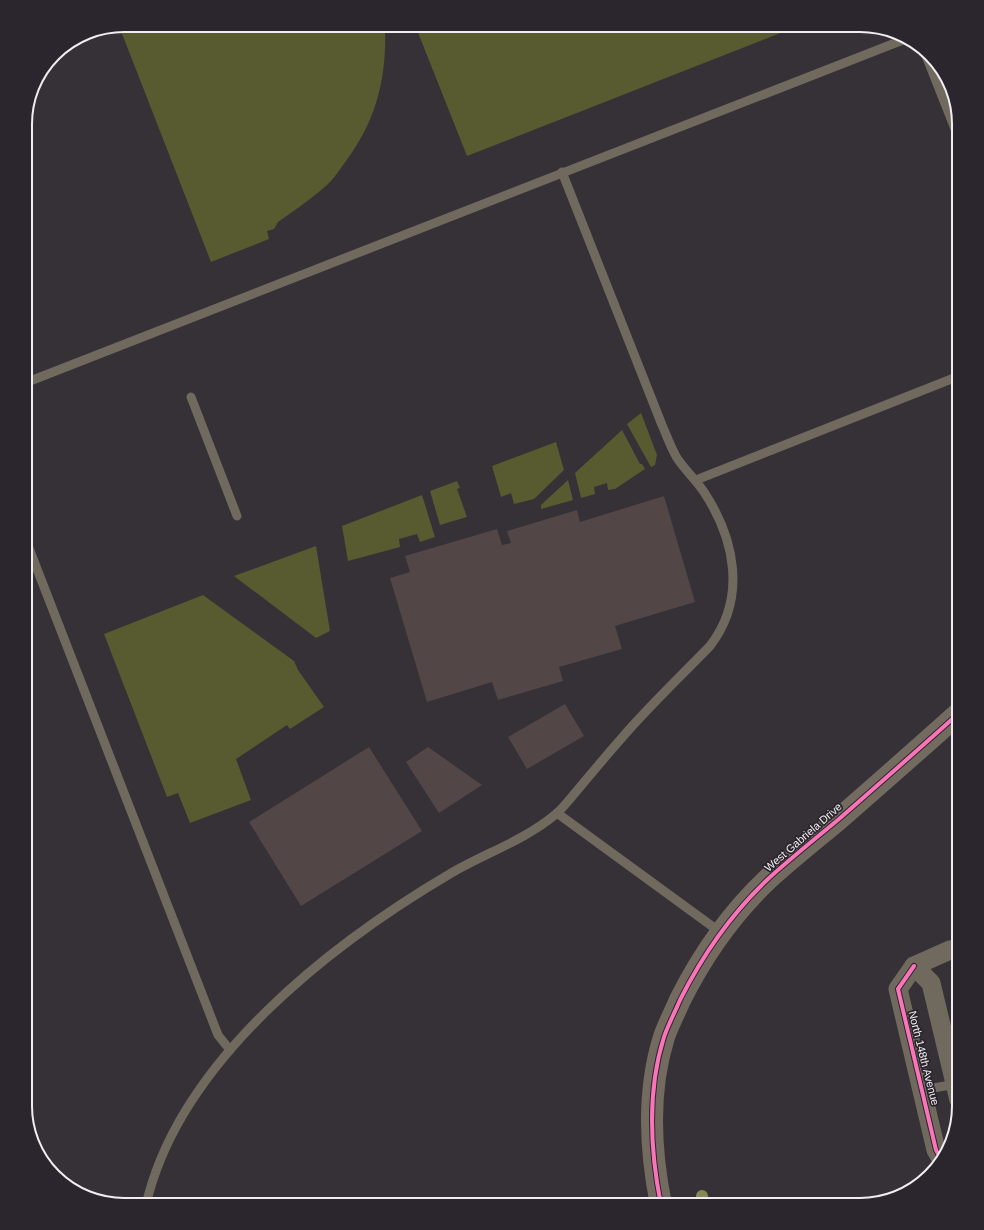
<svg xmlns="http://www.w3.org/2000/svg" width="984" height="1230" font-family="Helvetica,sans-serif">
<rect width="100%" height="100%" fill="#353136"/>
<g fill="#585a30">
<path d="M124,25H385C387,77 377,119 346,161C338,172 331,183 320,191C307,202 292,212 278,222L274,229L267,231L269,239L211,262L119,26Z"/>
<polygon points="415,25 801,25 467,156"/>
<polygon points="641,413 657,455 655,465 651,467 627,424"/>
<polygon points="622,430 640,464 642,464 645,469 615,489 608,490 607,483 594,487 595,494 581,498 575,473"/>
<polygon points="556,442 564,470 534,499 514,504 511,493 501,497 492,466"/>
<polygon points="568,480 573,500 541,509 541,505"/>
<polygon points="457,481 460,488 457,489 467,517 440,525 430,491"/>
<polygon points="422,495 435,537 420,542 417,534 399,539 400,547 348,561 342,526"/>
<polygon points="316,546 330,631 316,638 234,576"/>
<polygon points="203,595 294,661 298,670 324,707 290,729 287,725 236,759 251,800 190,823 178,793 167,797 104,634"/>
</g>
<g fill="#524647">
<polygon points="664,496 695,602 615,626 622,649 559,667 563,681 498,700 492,682 427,702 390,578 410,572 405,556 497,529 502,545 511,543 507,531 577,510 580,522"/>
<polygon points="565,704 584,736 527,769 508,737"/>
<polygon points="369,747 422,831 301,906 249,822"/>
<polygon points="428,747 482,785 439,813 406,762"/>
</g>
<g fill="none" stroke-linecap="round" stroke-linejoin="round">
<g stroke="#70695d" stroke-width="9">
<polyline points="925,53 959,139"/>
<polyline points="25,383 908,38"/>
<polyline points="191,397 237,516"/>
<polyline points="696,480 959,376"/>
<polyline points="25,538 218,1035 230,1050"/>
<polyline points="557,813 720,932"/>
<polyline points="922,1090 956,1084"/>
<path d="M146,1205C179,1061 332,943 453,872C488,852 525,840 556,814C563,808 569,800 575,793C590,775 605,757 620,740C648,707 680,677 710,646C747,598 735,539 704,492C696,480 685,470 677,458C671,448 667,436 662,425L562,172"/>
</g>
<g stroke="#70695d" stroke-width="19">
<polyline points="914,966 898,989 936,1150 941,1159"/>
<polyline points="914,966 931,983 959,1100"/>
<polyline points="914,966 950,950 959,949"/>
</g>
<path stroke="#736b5f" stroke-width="22" d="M661,1205C650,1150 647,1091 664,1037C668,1025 675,1012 680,1000C703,954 731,914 768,879C791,858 815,839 839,819C879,784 919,749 959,713"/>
<g stroke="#2b262d" stroke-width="6">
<g id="cycleway">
<polyline points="914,966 898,989 936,1150 941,1159"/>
<path d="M661,1205C650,1150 647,1091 664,1037C668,1025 675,1012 680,1000C703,954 731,914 768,879C791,858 815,839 839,819C879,784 919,749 959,713"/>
</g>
</g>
<use href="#cycleway" stroke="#fb73b8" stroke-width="4"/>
</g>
<circle fill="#878855" cx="702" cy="1196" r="6"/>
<g text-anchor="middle" stroke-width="3.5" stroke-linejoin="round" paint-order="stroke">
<g font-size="11" fill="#f1edf1" stroke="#2b262d">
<text transform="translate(803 837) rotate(-41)" y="4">West Gabriela Drive</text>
<text transform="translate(924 1058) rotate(76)" y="4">North 148th Avenue</text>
</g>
</g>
<path d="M0 0H984V1230H0ZM124 32H860A92 92 0 0 1 952 124V1106A92 92 0 0 1 860 1198H124A92 92 0 0 1 32 1106V124A92 92 0 0 1 124 32Z" fill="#2b262d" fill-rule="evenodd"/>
<path fill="none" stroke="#f1edf1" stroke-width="2" d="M124 32H860A92 92 0 0 1 952 124V1106A92 92 0 0 1 860 1198H124A92 92 0 0 1 32 1106V124A92 92 0 0 1 124 32Z"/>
</svg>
